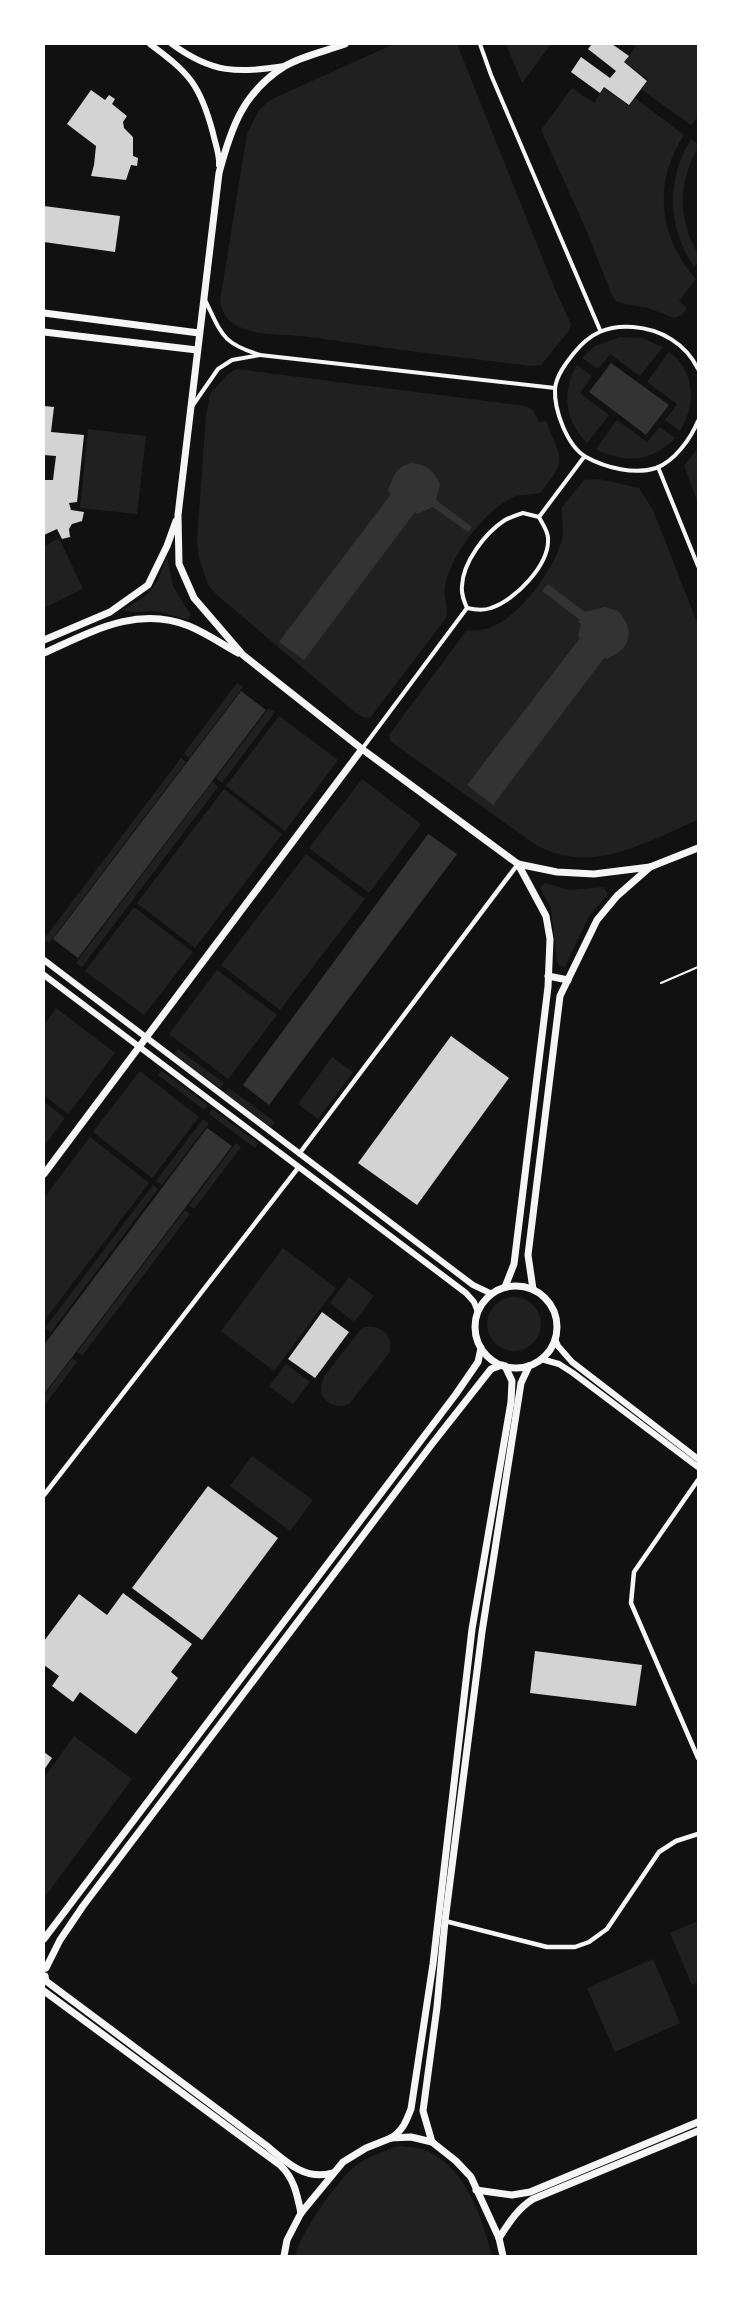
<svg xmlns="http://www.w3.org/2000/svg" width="742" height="2300" font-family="Merriweather,serif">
<rect width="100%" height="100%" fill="#111"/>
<g fill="#202020">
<path d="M394,44H457L554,287L571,324L569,331L541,365L530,366C456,357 383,348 310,337C288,334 263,337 242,328C230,324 222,314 220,301L247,134L259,110L270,100Z"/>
<polygon points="506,44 551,44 522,83"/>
<polygon points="633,44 698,44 698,117 691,125 642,90 648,80 625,62 636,46"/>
<path d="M572,88L594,103L604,88L629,106L635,98L684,135C653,182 658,237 696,279L679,301L687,308L682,315L674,318L648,308L621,303L616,301L612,295L585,227L541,130Z"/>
<path d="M691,139L698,144V148C683,174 678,203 688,232C691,243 699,250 698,263L694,267C667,227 666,180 691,139Z"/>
<polygon points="620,337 642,338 663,347 640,376 610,354 598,369 582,358 595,346"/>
<path d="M669,352C696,371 696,406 680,431L665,420L677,404L647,382Z"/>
<path d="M577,365L592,376L580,393L609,415L587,443C565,421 561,392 577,365Z"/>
<path d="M237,369L526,406L533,410L539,422L546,421C560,460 570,457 540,493C532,495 523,494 516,496C487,507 450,556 445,586C443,598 449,606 446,618L370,718L363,717L356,713L217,595L208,585L199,558L197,540L206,415L210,394L227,375Z"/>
<path d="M617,420L647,442L660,427L675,438C653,462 624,464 596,449Z"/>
<polygon points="88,429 146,436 137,514 80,508"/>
<polygon points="698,448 698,503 684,466"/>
<path d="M599,479L639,488L653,510L698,625V820C645,842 592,876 536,845L390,741L389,735L466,631C473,630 482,630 489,628C519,618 555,569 562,539C564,529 561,517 562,507L584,480Z"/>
<polygon points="59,538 83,589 44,608 44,546"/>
<polygon points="167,557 173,586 190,614 189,620 156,611 131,612 123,610 147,595 158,580"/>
<polygon points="237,683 243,687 189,758 184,753"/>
<polygon points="269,708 275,712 222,783 216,778"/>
<polygon points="279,716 338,760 285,831 226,786"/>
<polygon points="181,758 186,762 49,943 44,939"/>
<polygon points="362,779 421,824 369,893 309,848"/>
<polygon points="212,782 218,787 82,967 76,963"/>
<polygon points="224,789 282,834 195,948 137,903"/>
<polygon points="306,854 365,899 280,1010 221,965"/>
<polygon points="545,883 569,890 603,887 608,894 589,916 565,967 560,966 557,962 551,908 540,888"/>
<polygon points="134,907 193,952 144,1015 85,971"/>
<polygon points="217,970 277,1015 228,1079 169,1034"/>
<polygon points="56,1008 115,1053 68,1114 44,1095 44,1025"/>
<polygon points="178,1049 224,1083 220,1088 174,1054"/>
<polygon points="332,1057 353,1072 318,1119 298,1104"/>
<polygon points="140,1071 199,1117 152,1178 93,1132"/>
<polygon points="162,1071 208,1105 204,1110 158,1075"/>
<polygon points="229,1088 275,1122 271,1127 225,1093"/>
<polygon points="44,1102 65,1118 44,1146"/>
<polygon points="212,1109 258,1143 255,1148 209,1114"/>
<polygon points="203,1119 209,1123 162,1185 156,1181"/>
<polygon points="90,1137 149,1183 44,1321 44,1198"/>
<polygon points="236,1143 241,1147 194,1209 189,1205"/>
<polygon points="153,1185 158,1189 51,1332 45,1328"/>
<polygon points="185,1210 190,1214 82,1356 77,1352"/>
<polygon points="283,1248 336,1288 274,1371 221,1331"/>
<polygon points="349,1277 374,1296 354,1322 330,1303"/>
<circle cx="514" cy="1324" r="27"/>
<path d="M365,1327C382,1325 393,1336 390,1352L350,1403C339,1409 329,1406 322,1395L321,1386L324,1377L361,1329Z"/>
<polygon points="72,1358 77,1362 44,1406 44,1396"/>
<polygon points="286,1364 310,1382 293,1404 269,1386"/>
<polygon points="252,1456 313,1500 290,1531 230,1486"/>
<polygon points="74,1736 132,1779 44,1898 44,1778"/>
<polygon points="698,1921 698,1982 692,1985 670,1933"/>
<polygon points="653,1959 680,2023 615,2052 587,1988"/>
<path d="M398,2146C406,2147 418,2147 425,2150C466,2167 482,2218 492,2256H295C300,2234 337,2181 355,2166C367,2157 383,2152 398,2146Z"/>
</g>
<g fill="#333">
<polygon points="611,363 669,405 646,435 589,392"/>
<path d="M411,463C426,464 434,470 440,484L436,500L472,527L468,532L433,507L417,514L415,512L304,660L279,642L391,494L388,491C393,477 396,467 411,463Z"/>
<path d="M548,584L585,612L605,607L618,611C629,622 634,640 620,651C616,655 611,656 607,659L604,658L493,805L467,785L580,638L578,636L581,624L578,622L580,620L542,591Z"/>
<polygon points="241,691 266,710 78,958 53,939"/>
<polygon points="428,834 457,854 269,1105 243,1085"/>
<polygon points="207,1128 232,1146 44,1394 44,1345"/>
</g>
<g fill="#d3d3d3">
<polygon points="592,44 612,44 629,56 624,62 647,81 629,105 604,87 600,93 571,72 581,57 610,78 616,71 588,49"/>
<polygon points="91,90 105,100 109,95 115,99 112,104 127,116 123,122 124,128 133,137 133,156 138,158 137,166 131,165 126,180 91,176 94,165 96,146 67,124"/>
<polygon points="44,206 120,216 115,252 44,242"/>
<polygon points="44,406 54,407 51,432 84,435 77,502 69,503 71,510 84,512 82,521 72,524 69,529 70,537 62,539 57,529 44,535 44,480 53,480 56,456 44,455"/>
<polygon points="451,1036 509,1078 417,1205 358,1163"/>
<polygon points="322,1312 349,1332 315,1378 288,1359"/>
<polygon points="208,1486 278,1538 202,1640 132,1588"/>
<polygon points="123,1593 192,1644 171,1672 178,1678 136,1734 80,1692 73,1702 52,1686 59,1676 44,1665 44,1641 79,1594 107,1615"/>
<polygon points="535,1651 642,1665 636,1706 530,1693"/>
<polygon points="44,1752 52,1758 44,1770"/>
</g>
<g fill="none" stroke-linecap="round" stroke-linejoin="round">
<polyline stroke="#f5f5f5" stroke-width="2" points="661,983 698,967"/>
<g stroke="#f5f5f5" stroke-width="4">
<polyline points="480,44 491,75 600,330"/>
<path d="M205,300C222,334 221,343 260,355L555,388"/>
<path d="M698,369C686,344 661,329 633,327C608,325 590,333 574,353C566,363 556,376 555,389C554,410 567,446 586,457C606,468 635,475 656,468C675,461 691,438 698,421"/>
<polyline points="193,405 218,369 232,360 260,355"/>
<polyline points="658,467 698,566"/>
<path d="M523,513L539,517C542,523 548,531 548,538C550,565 514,601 491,608C483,611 476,610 467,608C464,601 461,594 462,586C463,562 485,533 505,520C511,517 517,515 523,513Z"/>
<polyline points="539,517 584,457"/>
<polyline points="362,749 467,608"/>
</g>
<g stroke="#f5f5f5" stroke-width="4.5">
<polyline points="299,1154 518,864"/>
<polyline points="698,1480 634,1572 631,1603 698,1758"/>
<polyline points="44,1495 298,1168"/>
<polyline points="445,1921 547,1947 575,1947 589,1942 607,1929 659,1852 676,1841 698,1834"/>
</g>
<g stroke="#f5f5f5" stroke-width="6">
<path d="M150,44C189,73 200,84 213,133C215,143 220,155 219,165"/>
<path d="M172,44C213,74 237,73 285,66"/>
<polyline points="44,960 473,1285 492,1294"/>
<polyline points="44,975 466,1293 474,1302 478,1312"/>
<polyline points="555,1339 558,1346 572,1362 698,1459"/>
<polyline points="541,1359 559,1364 573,1373 698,1467"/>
</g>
<g stroke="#f5f5f5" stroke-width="7">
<path d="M345,44C326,51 302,56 285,66C243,92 231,128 219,173L178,515L179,564L194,598L243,655L362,749L518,864L557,872L594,874L650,867L698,848"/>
<polyline points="44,313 199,333"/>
<polyline points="44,332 197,350"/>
<polyline points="44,640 110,612 148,585 167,546 176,521"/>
<path d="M44,653C91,632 137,605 189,626C206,633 222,644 238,653"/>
<polyline points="548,976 568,980"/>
<polyline points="44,1174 362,749"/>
<circle cx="516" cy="1327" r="41"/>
<polyline points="505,1287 514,1264 548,987 550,939 546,916 518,864"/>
<polyline points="533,1289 528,1255 560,996 597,920 617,896 650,867"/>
<polyline points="44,1939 456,1394 478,1362 481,1348"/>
<polyline points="46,1968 60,1940 83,1906 432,1444 491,1369 502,1365"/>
<path d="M45,1976L46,1981L267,2146C286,2162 306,2181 332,2173"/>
<path d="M44,1991L280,2165C294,2178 297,2194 301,2213"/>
<path d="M391,2138C403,2130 406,2122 411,2109L433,1964L472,1629L511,1402L512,1381L505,1366"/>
<polyline points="432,2142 423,2111 437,2007 445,1921 482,1632 521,1383 529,1366"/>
<polyline points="476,2190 512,2195 530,2192 698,2122"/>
<path d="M499,2238C509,2223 517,2209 533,2199L698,2131"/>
<polyline points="284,2256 287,2240 301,2213 343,2162 366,2148 391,2138 411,2137 432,2142 456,2161 471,2177 499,2238 503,2256"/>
</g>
</g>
<rect width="742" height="2300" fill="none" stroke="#ffffff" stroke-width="90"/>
</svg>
